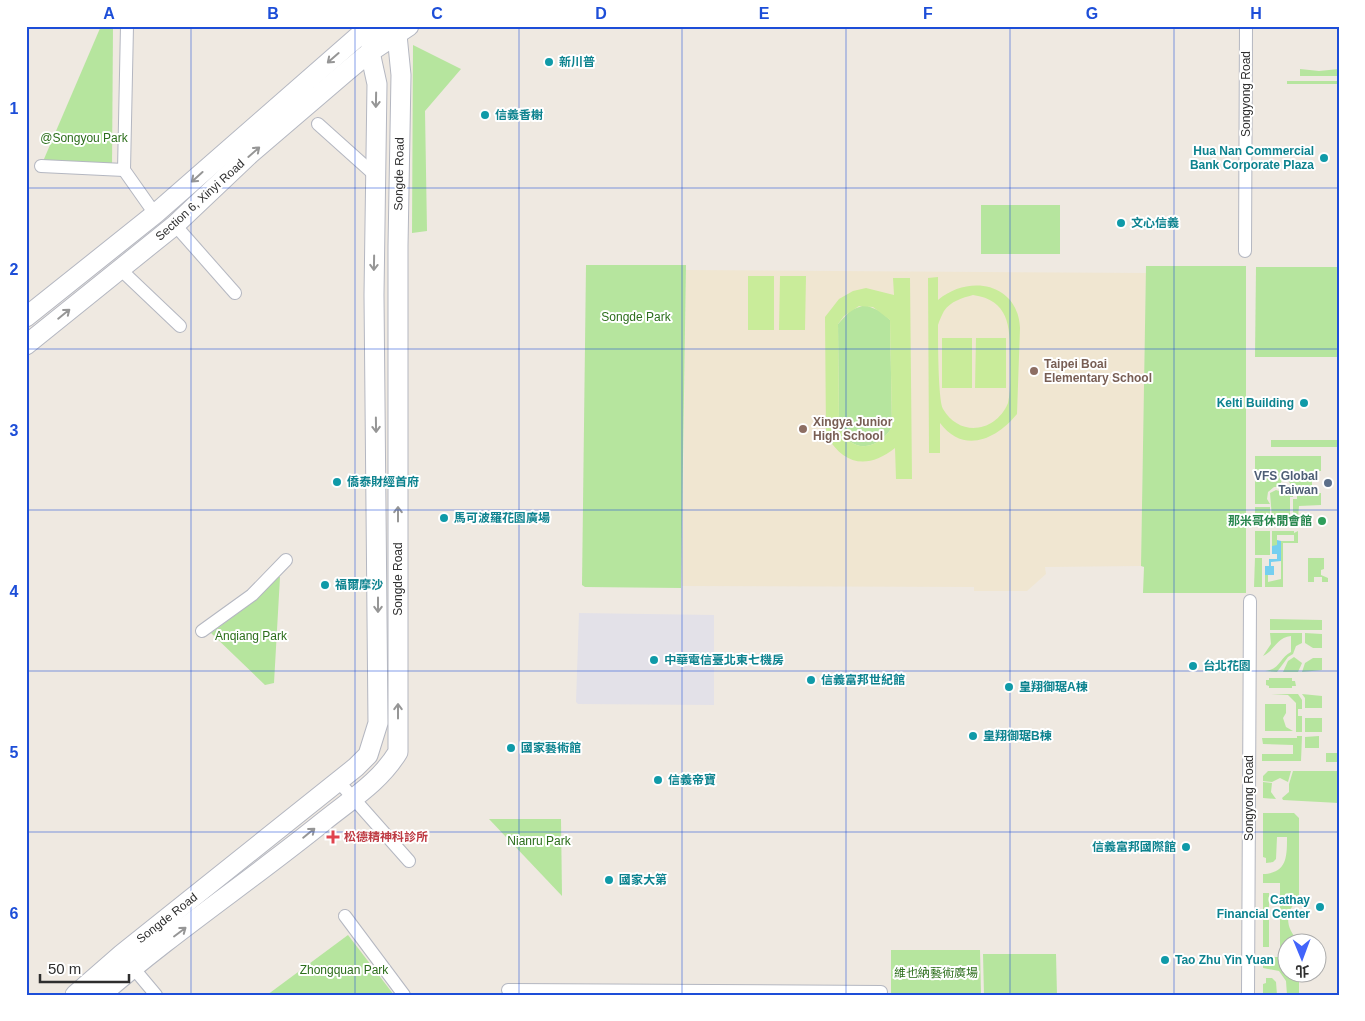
<svg xmlns="http://www.w3.org/2000/svg" width="1365" height="1021" font-family="Helvetica,'Noto Sans TC',sans-serif">
<rect width="100%" height="100%" fill="#efe9e1"/>
<polygon fill="#e3e1e8" points="579,613 714,615 714,705 578,704 576,702"/>
<polygon fill="#f0e6d1" points="686,270 1146,273 1141,566 1045,567 1046,574 1027,591 974,591 974,587 682,586"/>
<g fill="#b6e59e">
<polygon points="101,26 113,26 112,167 41,166"/>
<rect x="1271" y="26" width="68" height="3"/>
<polygon points="413,45 461,69 425,111 427,231 412,233"/>
<polygon points="1300,69 1319,71 1339,69 1339,76 1300,76"/>
<rect x="1287" y="81" width="52" height="3"/>
<rect x="981" y="205" width="79" height="49"/>
<polygon points="586,265 686,265 681,588 585,587 582,585"/>
<polygon points="1146,266 1246,266 1246,593 1143,593 1144,567 1141,566"/>
<polygon points="1256,267 1339,267 1339,357 1255,357"/>
<path d="M865,305L880,311L890,320L892,427C879,450 851,455 839,427L838,324L851,310Z"/>
<rect x="1271" y="440" width="68" height="7"/>
<polygon points="1255,456 1321,456 1321,471 1312,471 1312,487 1292,487 1288,480 1282,480 1279,487 1274,487 1268,492 1267,499 1270,504 1255,504"/>
<polygon points="1289,490 1293,490 1293,497 1290,497 1290,518 1272,518 1270,493 1276,490 1289,494"/>
<polygon points="1297,493 1321,493 1321,505 1299,506 1298,518 1294,516 1293,518 1293,499 1297,499"/>
<rect x="1255" y="507" width="15" height="11"/>
<rect x="1255" y="531" width="15" height="24"/>
<polygon points="1272,531 1294,531 1294,533 1298,531 1298,543 1283,543 1283,587 1265,587 1265,575 1268,575 1268,582 1281,579 1281,541 1294,541 1294,535 1277,535 1277,546 1272,546"/>
<polygon points="1255,558 1262,558 1262,587 1254,587"/>
<polygon points="1308,558 1324,558 1324,569 1321,570 1321,575 1328,578 1328,582 1322,582 1322,577 1314,577 1314,582 1308,582"/>
<polygon points="275,577 280,577 274,683 265,685 211,633 245,608"/>
<polygon points="1270,619 1322,620 1322,630 1270,630"/>
<path d="M1270,633H1302V643L1296,646L1293,654L1288,657L1277,672L1265,671C1280,670 1280,657 1291,652V636C1276,638 1275,650 1263,656L1271,644Z"/>
<polygon points="1305,633 1322,634 1322,648 1313,648 1305,643"/>
<polygon points="1294,657 1302,663 1298,672 1283,672 1288,661"/>
<polygon points="1313,658 1322,658 1322,670 1302,672 1305,663"/>
<polygon points="1269,678 1292,678 1292,681 1295,681 1296,686 1292,686 1292,688 1269,688 1269,686 1266,685 1266,680 1269,680"/>
<polygon points="1271,694 1298,694 1302,700 1302,709 1298,709 1298,716 1302,716 1302,732 1296,732 1296,703 1288,695"/>
<polygon points="1302,694 1322,696 1322,708 1305,708 1305,698"/>
<polygon points="1265,704 1286,704 1286,713 1283,718 1286,727 1293,731 1265,731"/>
<rect x="1305" y="718" width="17" height="14"/>
<polygon points="1297,736 1302,736 1301,761 1262,761 1262,754 1293,754 1293,745 1263,744 1262,738 1297,738"/>
<polygon points="1319,736 1319,748 1305,748 1305,737"/>
<rect x="1326" y="753" width="13" height="9"/>
<polygon points="1268,771 1291,771 1288,782 1280,778 1272,782 1263,781 1263,776"/>
<polygon points="1293,771 1339,771 1339,803 1283,800 1282,798 1289,792 1289,784"/>
<polygon points="1263,782 1272,783 1271,792 1276,799 1263,798"/>
<path d="M1263,813H1294L1299,818V899C1284,911 1285,929 1299,941V943L1288,944V974H1299V995H1287L1286,981L1279,971L1263,968V957H1280V883H1263V874C1287,873 1287,857 1287,837H1277L1276,859L1273,862L1266,863V858L1263,857Z"/>
<polygon points="489,819 561,819 562,896"/>
<rect x="1263" y="893" width="6" height="54"/>
<polygon points="348,935 394,995 267,995"/>
<polygon points="891,950 980,950 981,995 891,995"/>
<polygon points="983,954 1056,954 1057,995 984,995"/>
<polygon points="1266,978 1272,978 1276,982 1277,995 1263,995 1263,984 1266,983"/>
</g>
<g fill="#c9ec9a" fill-rule="evenodd">
<rect x="748" y="276" width="26" height="54"/>
<polygon points="780,276 806,276 805,330 779,330"/>
<path d="M938,277V300C969,274 1018,283 1020,328L1017,414C996,440 963,454 940,423V453H929L928,278ZM973,295C1011,300 1010,330 1010,360C1010,374 1011,389 1008,403C996,432 960,438 943,409C938,400 938,339 938,325C939,321 942,315 944,311C951,301 962,298 973,295Z"/>
<path d="M893,278H910L912,479H896L895,448C867,470 844,465 826,435L825,317L839,299L853,291L866,288L894,295ZM859,306L873,307L890,320L892,427C879,450 851,455 839,427L838,324L844,316Z"/>
<rect x="942" y="338" width="30" height="50"/>
<polygon points="976,338 1006,338 1006,388 975,388"/>
</g>
<polygon fill="#75cff0" points="1277,540 1281,541 1281,561 1271,562 1271,566 1274,566 1274,575 1265,575 1265,566 1269,566 1269,559 1277,559 1277,554 1272,554 1272,546 1277,545"/>
<g fill="none" stroke-linecap="round" stroke-linejoin="round">
<g stroke="#b4b7c1" stroke-width="14">
<g id="street">
<polyline points="127,26 124,170 155,214"/>
<polyline points="318,124 376,176"/>
<polyline points="41,166 124,170"/>
<polyline points="175,225 235,293"/>
<polyline points="1245,251 1246,26"/>
<polyline points="120,269 180,326"/>
<polyline points="202,631 252,595 286,560"/>
<polyline points="339,782 409,861"/>
<polyline points="345,916 404,995"/>
<polyline points="130,964 156,995"/>
<polyline points="508,990 881,992"/>
<polyline points="1248,995 1250,601"/>
</g>
</g>
<g stroke="#b4b7c1" stroke-width="21">
<g id="secondary">
<polyline points="26,317 155,214 370,26"/>
<polyline points="26,345 175,225 250,154 347,71 370,52 409,26"/>
<polyline points="75,995 122,954 356,767 368,755 378,723 374,295 377,84 370,52 376,26"/>
<path d="M101,995C172,933 250,881 323,822C350,800 380,782 398,752V246L401,75L397,35L386,26"/>
</g>
</g>
<use href="#street" stroke="#fff" stroke-width="12"/>
<use href="#secondary" stroke="#fff" stroke-width="19"/>
</g>
<defs><path id="oneway-shaft" d="M-6 0H5M1.5-3L5.5 0L1.5 3" fill="none" stroke-width="1.6" stroke-linecap="round" stroke-linejoin="round" transform="scale(1.25)"/></defs>
<g stroke="#969696">
<use href="#oneway-shaft" transform="translate(333 58) rotate(139)"/>
<use href="#oneway-shaft" transform="translate(376 100) rotate(91)"/>
<use href="#oneway-shaft" transform="translate(254 152) rotate(-41)"/>
<use href="#oneway-shaft" transform="translate(197 177) rotate(138)"/>
<use href="#oneway-shaft" transform="translate(374 263) rotate(91)"/>
<use href="#oneway-shaft" transform="translate(64 314) rotate(-39)"/>
<use href="#oneway-shaft" transform="translate(376 425) rotate(89)"/>
<use href="#oneway-shaft" transform="translate(398 514) rotate(-90)"/>
<use href="#oneway-shaft" transform="translate(378 605) rotate(90)"/>
<use href="#oneway-shaft" transform="translate(398 711) rotate(-90)"/>
<use href="#oneway-shaft" transform="translate(309 833) rotate(-39)"/>
<use href="#oneway-shaft" transform="translate(180 932) rotate(-37)"/>
</g>
<path fill="none" stroke="#1d4ed8" stroke-width="1" stroke-opacity="0.55" d="M191,26V995M355,26V995M519,26V995M682,26V995M846,26V995M1010,26V995M1174,26V995M26,188H1339M26,349H1339M26,510H1339M26,671H1339M26,832H1339"/>
<g fill="#0f9aa8" stroke="#fff" stroke-width="2">
<circle cx="549" cy="62" r="5"/>
<circle cx="485" cy="115" r="5"/>
<circle cx="1324" cy="158" r="5"/>
<circle cx="1121" cy="223" r="5"/>
<circle cx="1304" cy="403" r="5"/>
<circle cx="337" cy="482" r="5"/>
<circle cx="444" cy="518" r="5"/>
<circle cx="325" cy="585" r="5"/>
<circle cx="654" cy="660" r="5"/>
<circle cx="1193" cy="666" r="5"/>
<circle cx="811" cy="680" r="5"/>
<circle cx="1009" cy="687" r="5"/>
<circle cx="973" cy="736" r="5"/>
<circle cx="511" cy="748" r="5"/>
<circle cx="658" cy="780" r="5"/>
<circle cx="1186" cy="847" r="5"/>
<circle cx="609" cy="880" r="5"/>
<circle cx="1320" cy="907" r="5"/>
<circle cx="1165" cy="960" r="5"/>
</g>
<g fill="#8d6e63" stroke="#fff" stroke-width="2">
<circle cx="1034" cy="371" r="5"/>
<circle cx="803" cy="429" r="5"/>
</g>
<circle fill="#5c6f8a" stroke="#fff" stroke-width="2" cx="1328" cy="483" r="5"/>
<circle fill="#2e9e5b" stroke="#fff" stroke-width="2" cx="1322" cy="521" r="5"/>
<path fill="#e0444e" stroke="#fff" stroke-width="2" d="M330.5 829.5h5v5h5v5h-5v5h-5v-5h-5v-5h5z"/>
<g text-anchor="middle" stroke-width="4" stroke-linejoin="round" paint-order="stroke">
<g font-size="12" font-weight="bold" fill="#0d838f" stroke="#fff" text-anchor="start">
<text x="559" y="66">新川普</text>
<text x="495" y="119">信義香榭</text>
<text x="1314" y="155" text-anchor="end">Hua Nan Commercial<tspan x="1314" dy="14">Bank Corporate Plaza</tspan></text>
<text x="1131" y="227">文心信義</text>
<text x="1294" y="407" text-anchor="end">Kelti Building</text>
<text x="347" y="486">僑泰財經首府</text>
<text x="454" y="522">馬可波羅花園廣場</text>
<text x="335" y="589">福爾摩沙</text>
<text x="664" y="664">中華電信臺北東七機房</text>
<text x="1203" y="670">台北花園</text>
<text x="821" y="684">信義富邦世紀館</text>
<text x="1019" y="691">皇翔御琚A棟</text>
<text x="983" y="740">皇翔御琚B棟</text>
<text x="521" y="752">國家藝術館</text>
<text x="668" y="784">信義帝寶</text>
<text x="1176" y="851" text-anchor="end">信義富邦國際館</text>
<text x="619" y="884">國家大第</text>
<text x="1310" y="904" text-anchor="end">Cathay<tspan x="1310" dy="14">Financial Center</tspan></text>
<text x="1175" y="964">Tao Zhu Yin Yuan</text>
</g>
<g font-size="12" fill="#2e2e2e" stroke="#fff">
<text transform="translate(1246 94) rotate(-90)" y="4">Songyong Road</text>
<text transform="translate(399 174) rotate(-89)" y="4">Songde Road</text>
<text transform="translate(200 200) rotate(-42)" y="4">Section 6, Xinyi Road</text>
<text transform="translate(398 579) rotate(-90)" y="4">Songde Road</text>
<text transform="translate(1249 798) rotate(-90)" y="4">Songyong Road</text>
<text transform="translate(167 918) rotate(-38)" y="4">Songde Road</text>
</g>
<g font-size="12" fill="#2c6e1b" stroke="#fff">
<text x="84" y="142">@Songyou Park</text>
<text x="636" y="321">Songde Park</text>
<text x="251" y="640">Anqiang Park</text>
<text x="539" y="845">Nianru Park</text>
<text x="344" y="974">Zhongquan Park</text>
<text x="936" y="977">維也納藝術廣場</text>
</g>
<g font-size="12" font-weight="bold" fill="#785e54" stroke="#fff" text-anchor="start">
<text x="1044" y="368">Taipei Boai<tspan x="1044" dy="14">Elementary School</tspan></text>
<text x="813" y="426">Xingya Junior<tspan x="813" dy="14">High School</tspan></text>
</g>
<g font-size="12" font-weight="bold" fill="#4e5e75" stroke="#fff" text-anchor="end">
<text x="1318" y="480">VFS Global<tspan x="1318" dy="14">Taiwan</tspan></text>
</g>
<g font-size="12" font-weight="bold" fill="#27864d" stroke="#fff" text-anchor="end">
<text x="1312" y="525">那米哥休閒會館</text>
</g>
<g font-size="12" font-weight="bold" fill="#be3a42" stroke="#fff" text-anchor="start">
<text x="344" y="841">松德精神科診所</text>
</g>
</g>
<rect width="1365" height="1021" fill="none" stroke="#ffffff" stroke-width="55"/>
<g transform="translate(1302 958) rotate(179)"><circle r="24" fill="#ffffff" stroke="#ababab"/>
<path d="M0-4L9 19L0 12L-9 19Z" fill="#4264fb"/>
<text y="-8" font-size="14" font-weight="bold" text-anchor="middle" fill="#2e2e2e">北</text>
</g>
<path d="M40 974v8h89v-8" fill="none" stroke="#2e2e2e" stroke-width="2.5"/>
<text x="48" y="974" font-size="15" fill="#2e2e2e" stroke="#ffffff" stroke-width="4" paint-order="stroke">50 m</text>
<rect x="28" y="28" width="1310" height="966" fill="none" stroke="#1d4ed8" stroke-width="2"/>
<g font-size="16" text-anchor="middle" font-weight="bold" fill="#1d4ed8">
<text x="109" y="19">A</text>
<text x="273" y="19">B</text>
<text x="437" y="19">C</text>
<text x="601" y="19">D</text>
<text x="764" y="19">E</text>
<text x="928" y="19">F</text>
<text x="1092" y="19">G</text>
<text x="1256" y="19">H</text>
<text x="14" y="114">1</text>
<text x="14" y="275">2</text>
<text x="14" y="436">3</text>
<text x="14" y="597">4</text>
<text x="14" y="758">5</text>
<text x="14" y="919">6</text>
</g>
</svg>
